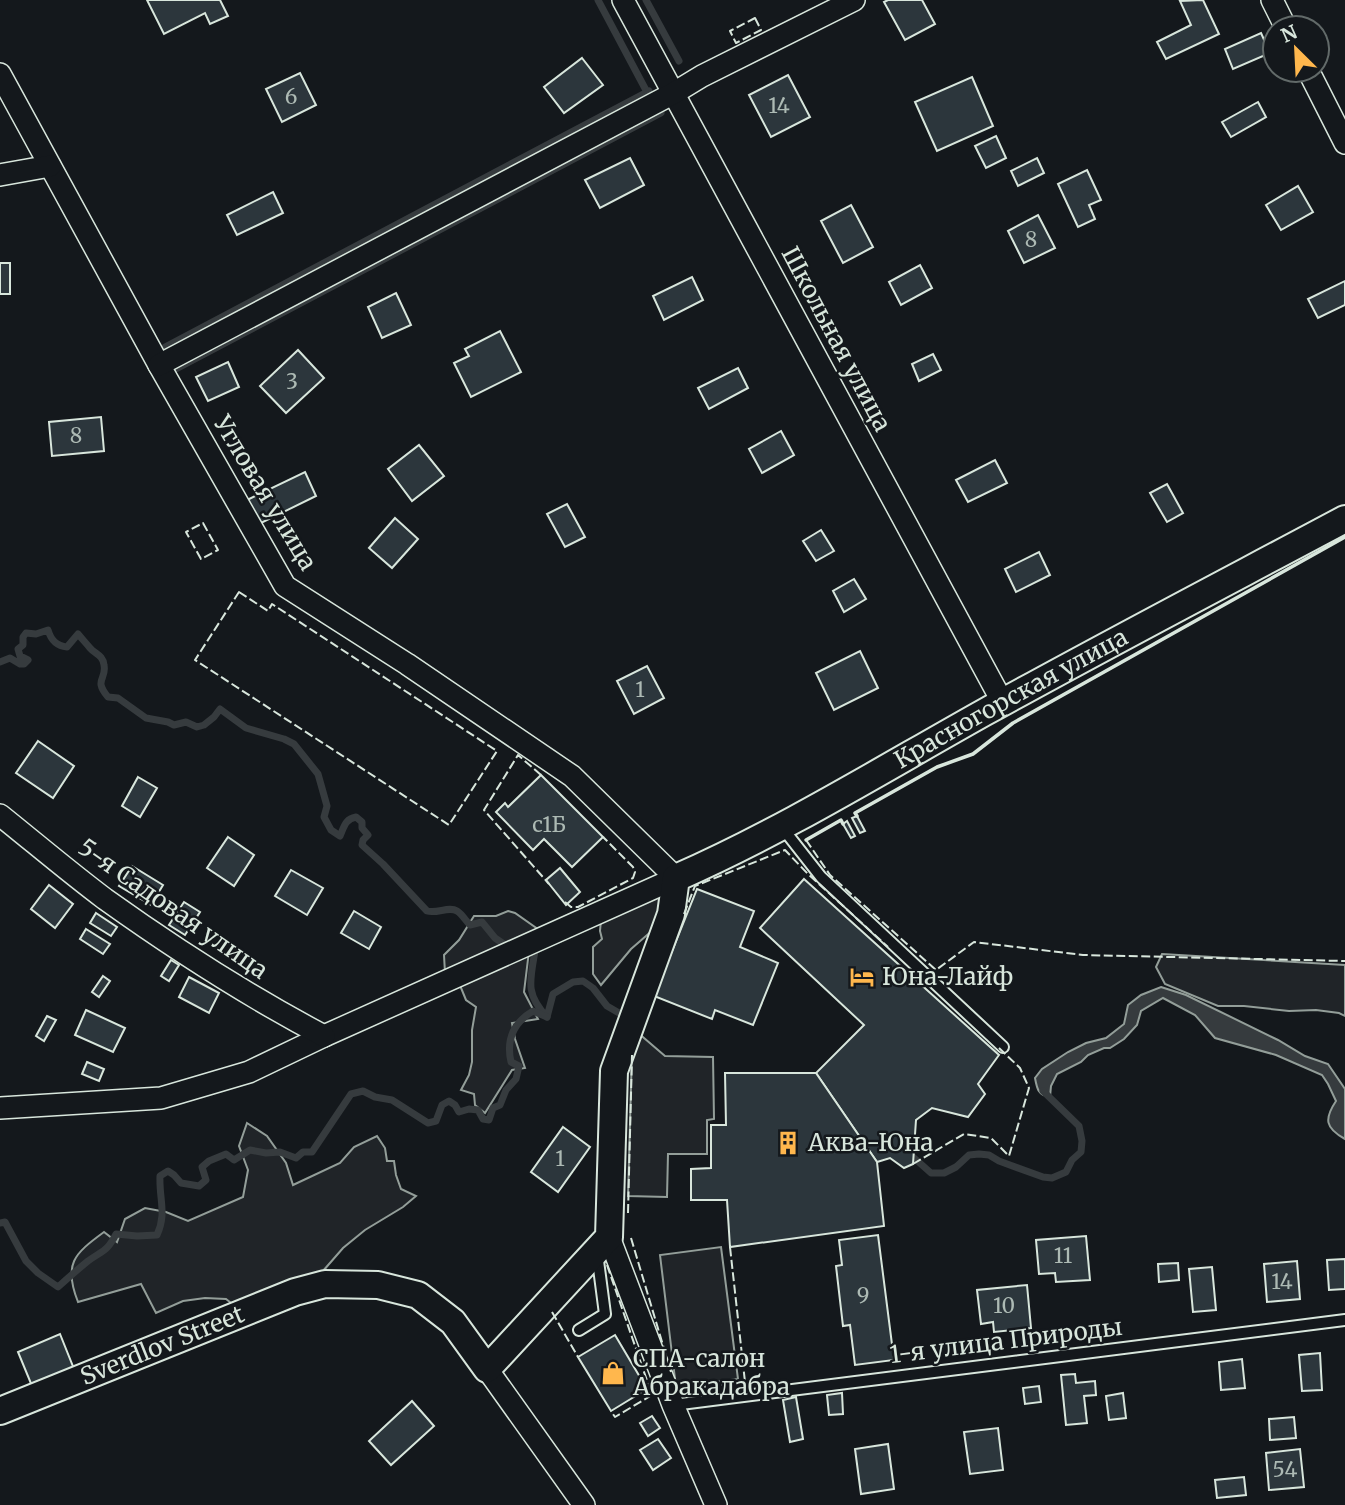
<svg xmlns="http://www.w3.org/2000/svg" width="1345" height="1505" font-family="Merriweather,serif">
<rect width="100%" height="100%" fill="#14181c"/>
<g fill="#202428" stroke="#939e99" stroke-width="2">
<polygon points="667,890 661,923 631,949 601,985 593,974 593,947 602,939 600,931 601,920"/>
<polygon points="508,911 515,913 542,932 445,973 444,955 459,940 474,916 496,916"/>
<polygon points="529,951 524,992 538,1019 512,1023 515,1039 525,1068 512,1070 485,1113 475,1105 474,1094 461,1090 469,1075 472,1062 472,1030 476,1007 466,1000 459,983"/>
<polygon points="1162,954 1345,965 1345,1016 1339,1013 1316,1010 1289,1011 1244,1006 1218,1006 1165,984 1156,967"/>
<polygon points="637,1032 665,1056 713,1057 714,1119 707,1120 707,1154 668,1154 667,1197 628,1196 632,1051"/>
<path d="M247,1123L267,1136L286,1163L293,1185L340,1163L354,1147L377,1136L385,1148L387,1161H394L396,1175L401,1189L416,1196L403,1207L365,1230L343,1248L323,1271L306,1294L245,1314L226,1299L205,1298L183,1301L156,1313L141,1284L78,1302C63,1264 74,1254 104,1232L117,1242L125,1219L145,1208L166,1212L188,1221L243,1197L248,1170L239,1146Z"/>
<polygon points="721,1247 738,1379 676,1387 660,1255"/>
</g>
<path fill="#363b3e" stroke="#939e99" stroke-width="2" d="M1161,987L1186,995L1278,1040L1305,1056L1328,1064L1345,1089V1139C1325,1128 1324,1119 1336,1101L1328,1084L1322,1075L1276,1055L1215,1038L1195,1015L1163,998L1141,1011L1137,1025L1124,1039L1110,1048H1104L1088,1055L1081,1062L1057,1074L1051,1086L1050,1097C1038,1095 1037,1089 1035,1078L1042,1069L1068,1052L1086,1043L1106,1038L1124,1024L1128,1005L1141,995Z"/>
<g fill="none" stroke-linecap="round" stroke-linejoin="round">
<g stroke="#363b3e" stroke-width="7">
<polyline points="598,0 648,94"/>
<polyline points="646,0 679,61"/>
<polyline points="165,347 649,91"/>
<polyline points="176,369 661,113"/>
<path d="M0,662L10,658L20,664H24L28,660L20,656L18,649L23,645V637L26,633L36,634L48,630C51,640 56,646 67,647L78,634C82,639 86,643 90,648C95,654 103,655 104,665C107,680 93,679 108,697L118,698L146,718L168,722L174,725L186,722L197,727L204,725L214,717L220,709L246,728L284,739L294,744L318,774L327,806L324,817L331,830L340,836C344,827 345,819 356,817L362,822V828L368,835L363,840L362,845L383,864L427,911C437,914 449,906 457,911C462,914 466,921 470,925L482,922L495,938L511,949"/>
<path d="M535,951C530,981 525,994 547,1017L553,994L573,982L583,981L593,988L607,1006L619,1013"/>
<polyline points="913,1157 931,1173 944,1173 956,1167 969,1155 979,1154 989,1155 999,1161 1043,1177 1052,1178 1066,1172 1072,1160 1081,1152 1082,1141 1079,1126 1043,1091"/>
<path d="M0,1223L5,1222L26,1261L38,1273L58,1287C68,1278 78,1269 88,1261C103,1250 107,1252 116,1234L137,1236L157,1235C167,1213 159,1200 160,1176L168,1171L174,1175L181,1183L199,1186L206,1180L202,1167L209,1161L226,1154L234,1160L250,1150L266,1153L280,1152L296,1158L303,1152H312L351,1094L363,1091L375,1097L392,1100L428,1123L436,1121L442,1105L449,1101L455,1105L459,1112L469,1109L478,1110L483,1119L489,1120L493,1108L500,1105L506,1090L516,1079L519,1066L511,1062C506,1040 513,1023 533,1011L547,1017"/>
</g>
</g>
<g fill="#2c363c" stroke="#d8e6dc" stroke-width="2">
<polygon points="147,0 220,0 228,16 210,24 205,13 164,34"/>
<polygon points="888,0 922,0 935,24 905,40 884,2"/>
<polygon points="1203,0 1219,34 1166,59 1157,42 1191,25 1180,1"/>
<polygon points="1261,33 1270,53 1233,69 1225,49"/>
<polygon points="582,58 603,85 564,113 544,87"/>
<polygon points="300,73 316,105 282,122 266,89"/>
<polygon points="788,75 810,117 771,137 749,95"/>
<polygon points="972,77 993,126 937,151 915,102"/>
<polygon points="1258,102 1266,117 1231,137 1222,122"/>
<polygon points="996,136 1006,158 986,168 975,146"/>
<polygon points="630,158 644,185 600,208 585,180"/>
<polygon points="1037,158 1044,173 1018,186 1011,171"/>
<polygon points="1087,170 1101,200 1089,205 1095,219 1078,227 1058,184"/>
<polygon points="1298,186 1313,212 1281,230 1266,205"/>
<polygon points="273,192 283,213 237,235 227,215"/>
<polygon points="851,205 873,247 843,263 821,221"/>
<polygon points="1038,215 1055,248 1024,263 1008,231"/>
<rect x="0" y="263" width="10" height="31"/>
<polygon points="920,265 932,288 901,305 889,282"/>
<polygon points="692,277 703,300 664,320 653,296"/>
<polygon points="1345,281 1345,305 1318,318 1308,299"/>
<polygon points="396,293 411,325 382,338 368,307"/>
<polygon points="500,331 521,372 471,397 454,363 469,356 465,349"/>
<polygon points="298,350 324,378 286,413 260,386"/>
<polygon points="933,354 941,370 919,381 912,364"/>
<polygon points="228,362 239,387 208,401 196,377"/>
<polygon points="738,368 748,388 709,409 698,388"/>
<polygon points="101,417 104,451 52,456 49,422"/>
<polygon points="781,431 794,455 762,473 749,449"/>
<polygon points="419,445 444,476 412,501 388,469"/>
<polygon points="995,460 1007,483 968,502 956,480"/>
<polygon points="305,472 316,496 259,524 247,500"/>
<polygon points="1167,484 1183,513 1167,522 1150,493"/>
<polygon points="567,504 585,537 565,547 547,514"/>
<polygon points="395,518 418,539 392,568 369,548"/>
<polygon points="821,530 834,551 816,561 803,541"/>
<polygon points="1039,552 1050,575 1016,592 1005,569"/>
<polygon points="854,579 866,599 844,612 833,591"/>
<polygon points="860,651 878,688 834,710 816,673"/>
<polygon points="647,666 664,698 634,714 617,681"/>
<polygon points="38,741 74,766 53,798 16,773"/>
<polygon points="541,775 603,837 572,867 544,839 533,850 496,812 505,803 508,807"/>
<polygon points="138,777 157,788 140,817 122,806"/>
<polygon points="857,816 865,831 860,833 852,818"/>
<polygon points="847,821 855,836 851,838 843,824"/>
<polygon points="228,837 254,855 234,886 207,868"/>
<polygon points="132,866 163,885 151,905 119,886"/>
<polygon points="560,868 580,892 566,905 546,880"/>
<polygon points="291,870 323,888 307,915 275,896"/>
<polygon points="804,879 999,1055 978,1084 985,1094 968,1117 932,1108 916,1120 913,1164 904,1168 890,1158 877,1162 816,1073 864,1025 760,928"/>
<polygon points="49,885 73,904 55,928 31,909"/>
<polygon points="697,889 754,911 740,947 778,963 753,1025 715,1010 712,1019 654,996"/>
<polygon points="184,902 200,912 185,935 169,925"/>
<polygon points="354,911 381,927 369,949 341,933"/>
<polygon points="96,913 117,927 111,936 90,923"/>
<polygon points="86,929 110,944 103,954 80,939"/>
<polygon points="171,960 179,965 169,981 161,976"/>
<polygon points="103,976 110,981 99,997 92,992"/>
<polygon points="189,977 219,993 209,1013 179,997"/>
<polygon points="86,1010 125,1028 113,1052 75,1035"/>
<polygon points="47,1016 56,1020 44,1041 36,1036"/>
<polygon points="87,1062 104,1069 99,1081 82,1074"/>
<polygon points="725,1073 816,1073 877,1162 884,1226 730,1247 727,1200 691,1200 691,1169 711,1168 711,1125 726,1125"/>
<polygon points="563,1127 590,1147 558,1192 531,1172"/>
<polygon points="878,1235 894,1360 855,1365 850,1325 843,1326 836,1266 842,1265 839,1240"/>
<polygon points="1086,1236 1090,1280 1056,1282 1055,1273 1039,1274 1036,1240"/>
<polygon points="1345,1259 1345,1289 1329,1290 1327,1260"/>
<polygon points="1297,1261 1300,1299 1267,1302 1264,1264"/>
<polygon points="1178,1263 1179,1280 1159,1282 1158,1264"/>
<polygon points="1212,1267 1216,1310 1193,1312 1189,1269"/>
<polygon points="1027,1285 1031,1328 994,1332 993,1322 981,1324 977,1290"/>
<polygon points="60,1334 74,1369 32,1386 18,1352"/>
<polygon points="615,1335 647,1389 611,1411 578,1357"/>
<polygon points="1320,1353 1322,1390 1302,1391 1299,1355"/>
<polygon points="1242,1359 1245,1388 1221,1390 1219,1362"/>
<polygon points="1075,1374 1076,1383 1095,1381 1096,1395 1084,1396 1087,1423 1066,1425 1061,1375"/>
<polygon points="1039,1386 1041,1402 1025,1404 1023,1388"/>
<polygon points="842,1393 843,1414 829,1415 827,1395"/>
<polygon points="1123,1393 1126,1418 1109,1420 1106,1396"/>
<polygon points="796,1397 803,1439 790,1442 783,1400"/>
<polygon points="412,1401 434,1426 391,1465 369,1441"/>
<polygon points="652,1416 660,1428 648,1436 640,1423"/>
<polygon points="1294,1417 1296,1438 1270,1440 1269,1419"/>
<polygon points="998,1428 1003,1470 970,1474 964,1432"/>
<polygon points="658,1439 671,1458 653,1470 640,1450"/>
<polygon points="888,1444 894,1489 861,1494 855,1449"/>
<polygon points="1300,1449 1304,1487 1269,1490 1266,1453"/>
<polygon points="1244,1477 1246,1495 1217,1498 1215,1480"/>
</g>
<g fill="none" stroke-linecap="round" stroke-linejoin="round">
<g stroke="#d8e6dc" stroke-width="14">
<g id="service">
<polyline points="781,826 821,877 1003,1047"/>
<polyline points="579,1330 605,1314 597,1253"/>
<polyline points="673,1405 1345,1320"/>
</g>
</g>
<g stroke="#d8e6dc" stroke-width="24">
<g id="minor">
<polyline points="623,0 1003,703"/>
<polyline points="1272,0 1286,28"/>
<polyline points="1308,70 1345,143"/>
<polyline points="0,74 159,365 285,586 407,664 572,776 676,878 324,1036 249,1072 161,1098 0,1108"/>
<polyline points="0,175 50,166"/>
<polyline points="159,365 674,93 702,76 854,0"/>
<path d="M0,815C35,843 69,872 105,899C175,949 248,996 324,1036"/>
<polyline points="609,1237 673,1405 716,1505"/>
<polyline points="487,1369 584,1505"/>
</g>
</g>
<g stroke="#d8e6dc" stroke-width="30">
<g id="tertiary">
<path id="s1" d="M0,1411L295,1292L325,1284L378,1285L418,1295L453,1322L487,1369L609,1237L614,1071L671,914L676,878C783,831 883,769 985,712C1104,646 1225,583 1345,519"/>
</g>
</g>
<use href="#service" stroke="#14181c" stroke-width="10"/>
<use href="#minor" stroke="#14181c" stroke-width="21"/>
<use href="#tertiary" stroke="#14181c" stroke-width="26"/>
<g stroke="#d8e6dc" stroke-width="2" stroke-dasharray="9 3.5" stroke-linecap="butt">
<polygon points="755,18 761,30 736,43 730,31"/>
<polygon points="203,523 218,550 201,559 186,532"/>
<polygon points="239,592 268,611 272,604 497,751 449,825 195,660"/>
<polyline points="541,775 518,755 484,810 549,884"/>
<polyline points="806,840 830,875 936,970 974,942 1083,955 1345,961"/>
<polyline points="565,902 571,907 578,907 633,878 635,872 633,867 603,837"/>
<polyline points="684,914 695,886 785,850 808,874 888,947"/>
<polyline points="913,1164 964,1134 991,1138 1009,1156 1029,1088 1020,1068 999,1048"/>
<polyline points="628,1213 632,1055"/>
<polyline points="631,1238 671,1372"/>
<polyline points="607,1265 652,1395 615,1417 611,1411"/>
<polyline points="552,1312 578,1357"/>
<polyline points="675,1386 676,1390 745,1382 730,1247"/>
</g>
<g stroke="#d8e6dc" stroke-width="3.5">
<polyline points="857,816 855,813 937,767 973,754 1013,723 1345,537"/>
<polyline points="806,840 841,820 843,824"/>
</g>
</g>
<defs>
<g id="hotel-bare" transform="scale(1.89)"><path d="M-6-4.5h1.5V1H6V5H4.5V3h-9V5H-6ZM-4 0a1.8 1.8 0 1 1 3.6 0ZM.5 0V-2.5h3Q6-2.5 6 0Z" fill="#ffb74d" stroke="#14181c" stroke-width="2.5" paint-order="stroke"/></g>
<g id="building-bare" transform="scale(1.89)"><path d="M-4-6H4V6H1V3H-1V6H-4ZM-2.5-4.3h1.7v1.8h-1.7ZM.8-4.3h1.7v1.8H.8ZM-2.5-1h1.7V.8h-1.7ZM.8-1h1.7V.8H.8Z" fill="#ffb74d" stroke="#14181c" stroke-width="2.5" paint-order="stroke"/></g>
<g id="shop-bare" transform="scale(1.89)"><path d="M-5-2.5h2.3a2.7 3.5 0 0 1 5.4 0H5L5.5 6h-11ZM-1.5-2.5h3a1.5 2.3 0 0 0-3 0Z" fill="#ffb74d" stroke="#14181c" stroke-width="2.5" paint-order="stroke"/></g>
</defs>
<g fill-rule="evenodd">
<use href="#hotel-bare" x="862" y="977"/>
<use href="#building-bare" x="788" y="1143"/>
<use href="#shop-bare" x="613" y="1373"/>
</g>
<g text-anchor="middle" stroke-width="5" stroke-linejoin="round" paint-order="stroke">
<g font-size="21" fill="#adbab4">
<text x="291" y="104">6</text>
<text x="779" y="113">14</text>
<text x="1031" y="247">8</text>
<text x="292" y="389">3</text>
<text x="76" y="443">8</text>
<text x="640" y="697">1</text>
<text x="549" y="832">с1Б</text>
<text x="560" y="1166">1</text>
<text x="1063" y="1263">11</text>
<text x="1282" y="1289">14</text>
<text x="863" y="1303">9</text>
<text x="1004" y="1313">10</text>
<text x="1285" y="1477">54</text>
</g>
<g font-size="24" fill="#d8e6dc" stroke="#14181c">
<text transform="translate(836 339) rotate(62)" y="8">Школьная улица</text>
<text transform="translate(265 493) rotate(59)" y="8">Угловая улица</text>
<text dy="8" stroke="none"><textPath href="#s1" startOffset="1475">Красногорская улица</textPath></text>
<text transform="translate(173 909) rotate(35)" y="8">5-я Садовая улица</text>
<text transform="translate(1006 1341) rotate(-7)" y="8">1-я улица Природы</text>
<text dy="8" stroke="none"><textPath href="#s1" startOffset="175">Sverdlov Street</textPath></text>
</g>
<g font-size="24" fill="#d8e6dc" stroke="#14181c" text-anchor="start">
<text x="882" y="985">Юна-Лайф</text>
<text x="808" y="1151">Аква-Юна</text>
<text x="633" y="1367">СПА-салон<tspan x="633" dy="28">Абракадабра</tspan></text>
</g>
</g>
<g transform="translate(1296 49) rotate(336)"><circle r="33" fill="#14181c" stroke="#626a69" stroke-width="2"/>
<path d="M0-5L12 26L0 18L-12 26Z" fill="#ffb74d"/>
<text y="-10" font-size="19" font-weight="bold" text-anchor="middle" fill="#d8e6dc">N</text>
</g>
</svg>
